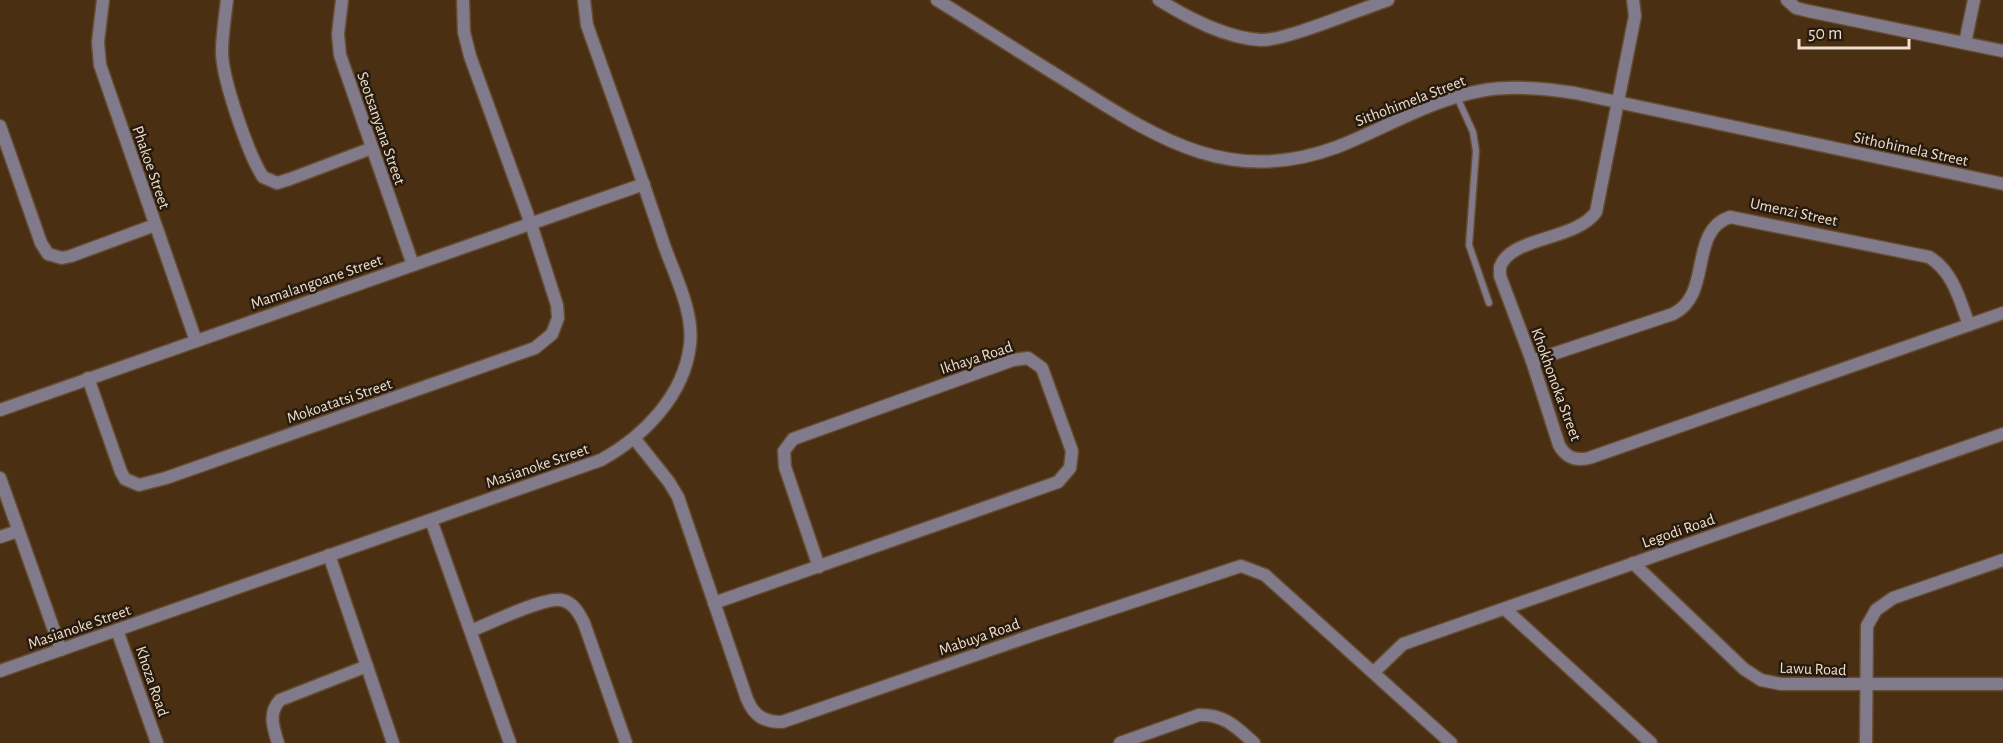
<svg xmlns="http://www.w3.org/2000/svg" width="2003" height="743" font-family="'Alegreya Sans',sans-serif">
<rect width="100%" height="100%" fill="#4b2f12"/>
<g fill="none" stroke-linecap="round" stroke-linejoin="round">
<g stroke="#654b30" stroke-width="9">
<polyline id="service" points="1457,97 1473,132 1476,151 1469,245 1489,303"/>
</g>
<g stroke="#654b30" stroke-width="15">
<g id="minor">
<polyline points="103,0 98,42 100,65 196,341"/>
<path d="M227,0C225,17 222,35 222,52C222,78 248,154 263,177L277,183L290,179L372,148"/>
<polyline points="342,0 338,34 340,55 413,265"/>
<path d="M1159,0C1188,18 1225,38 1261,40C1285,41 1360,9 1388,0"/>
<path d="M1633,0L1635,16L1596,212C1575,241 1511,236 1500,267V276L1532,361L1559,445C1566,458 1576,461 1589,458L2003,313"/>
<polyline points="1787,0 1796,8 1808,11 2003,51"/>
<polyline points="1965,43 1974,0"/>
<polyline points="0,126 41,243 48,254 62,258 71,256 155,225"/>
<path d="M1532,361L1673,314C1713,295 1688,231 1730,217L1929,257C1953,271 1960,301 1969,325"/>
<polyline points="88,378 121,472 125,479 139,485 166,478 535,348 552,334 558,318 557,305 531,224 470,56 464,32 463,0"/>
<polyline points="0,410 644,184"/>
<path d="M634,438L669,482L678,497L747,699C754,716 764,722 782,722L1039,633L1241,566L1265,575L1451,743"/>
<polyline points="0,478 61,650"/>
<polyline points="431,520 510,743"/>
<polyline points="0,537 18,531"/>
<polyline points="329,555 393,743"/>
<polyline points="1633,563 1744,669 1761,680 1781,684 2003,684"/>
<polyline points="714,603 1058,482 1070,468 1072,451 1042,368 1028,358 1013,360 793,439 784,451 785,467 819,567"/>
<polyline points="1505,609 1651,743"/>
<path d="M471,631C490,623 544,597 561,600C573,602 579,613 584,623L626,743"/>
<polyline points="1374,672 1403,644 2003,434"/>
<path d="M278,743C273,727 268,713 280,700L367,666"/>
<path d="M1120,743L1199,715C1224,714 1236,727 1254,743"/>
<polyline points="1866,743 1867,626 1876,610 1893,598 2003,560"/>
</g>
</g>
<g stroke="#654b30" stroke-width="15">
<g id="tertiary">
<path d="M937,0C981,27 1024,55 1068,82C1157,138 1228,187 1337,147C1384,129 1430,100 1480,91C1511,85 1544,88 1575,93L2003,184"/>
<polyline points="117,630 157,743"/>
<path d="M0,671L601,460C643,437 684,396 690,345C694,312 675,276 664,245C640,171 613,99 587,25L584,0"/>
</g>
</g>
<use href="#service" stroke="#817a8a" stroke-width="6"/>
<use href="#minor" stroke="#817a8a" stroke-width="12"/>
<use href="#tertiary" stroke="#817a8a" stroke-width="12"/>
</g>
<g text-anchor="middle" stroke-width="5" stroke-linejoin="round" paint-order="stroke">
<g font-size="16" fill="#efddcd" stroke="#271b0e">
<text transform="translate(1410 100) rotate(-21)" y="6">Sithohimela Street</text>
<text transform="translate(382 128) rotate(71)" y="6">Seotsanyana Street</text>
<text transform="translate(1911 148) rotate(12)" y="6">Sithohimela Street</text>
<text transform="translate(152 167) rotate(71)" y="6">Phakoe Street</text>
<text transform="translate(1794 211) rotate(12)" y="6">Umenzi Street</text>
<text transform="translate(316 281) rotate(-19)" y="6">Mamalangoane Street</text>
<text transform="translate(976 357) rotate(-18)" y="6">Ikhaya Road</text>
<text transform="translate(1557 384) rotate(70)" y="6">Khokhonoka Street</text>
<text transform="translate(339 400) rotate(-19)" y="6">Mokoatatsi Street</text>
<text transform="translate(537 465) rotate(-19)" y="6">Masianoke Street</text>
<text transform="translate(1678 530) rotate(-19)" y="6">Legodi Road</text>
<text transform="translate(79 626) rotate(-19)" y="6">Masianoke Street</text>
<text transform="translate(979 636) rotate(-19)" y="6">Mabuya Road</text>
<text transform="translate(1813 668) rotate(2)" y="6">Lawu Road</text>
<text transform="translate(153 681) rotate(71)" y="6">Khoza Road</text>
</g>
</g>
<path d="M1799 39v9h110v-9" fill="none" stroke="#efddcd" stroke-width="3"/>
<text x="1808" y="39" font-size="18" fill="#efddcd" stroke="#271b0e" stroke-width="4.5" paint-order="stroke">50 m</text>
</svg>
